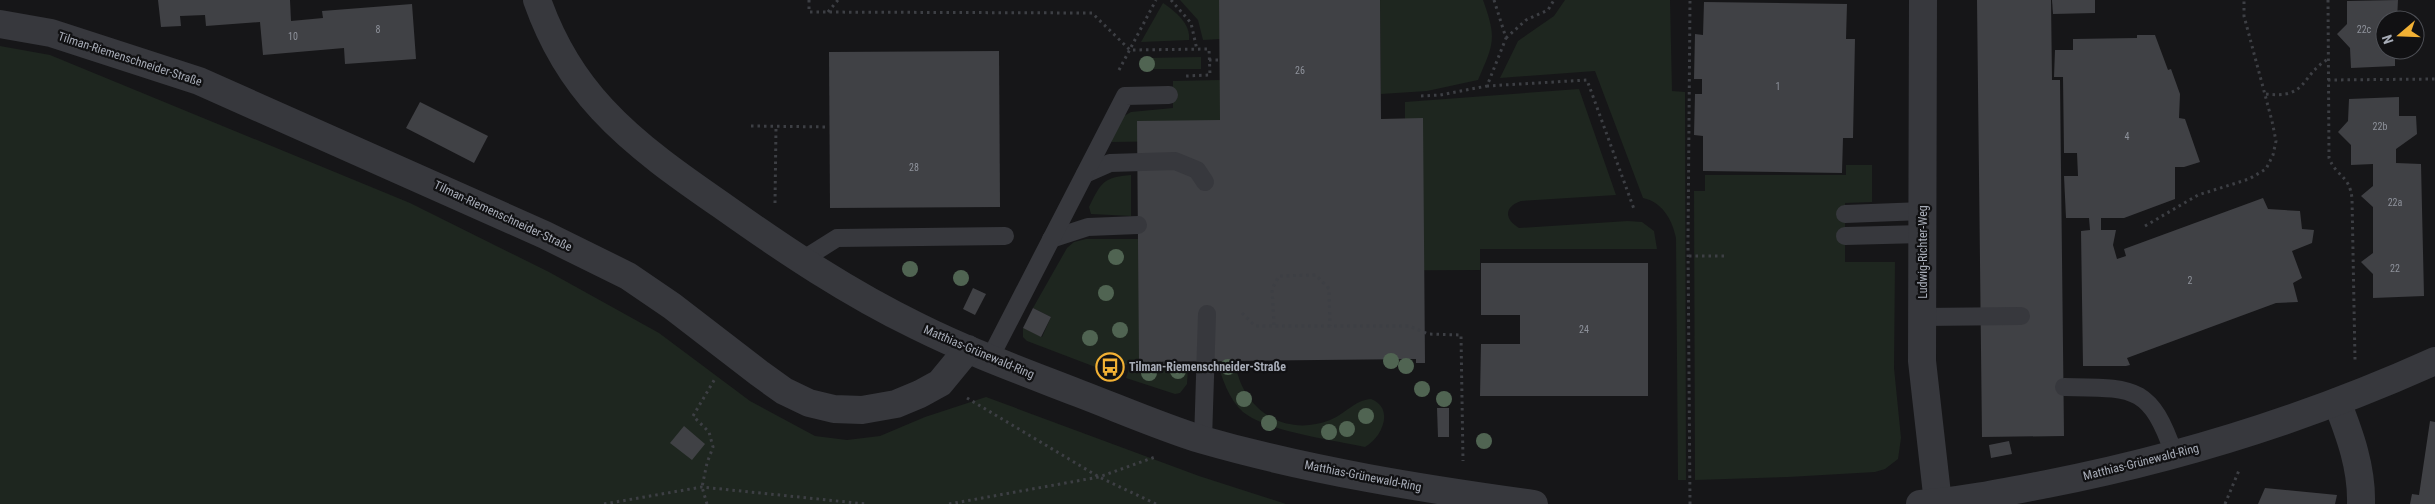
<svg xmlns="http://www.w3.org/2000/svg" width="2435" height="504" font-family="'Roboto Condensed',sans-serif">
<rect width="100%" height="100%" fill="#161618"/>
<g fill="#1e261f">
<polygon points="1180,0 1219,0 1220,39 1203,40 1198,20"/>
<path d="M1380,0H1483C1497,39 1494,43 1478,80L1427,91L1381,94Z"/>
<path d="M1565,0H1670L1672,91L1685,92L1686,480H1678L1676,238C1672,219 1662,202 1643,198L1595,71L1500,78L1518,41L1554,16Z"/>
<path d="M1163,3C1175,11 1191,24 1189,40L1141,42Z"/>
<polygon points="0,46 50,55 410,203 549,272 659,333 750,401 815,436 847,440 880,436 925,417 986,397 1199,476 1286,504 0,504"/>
<polygon points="1201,57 1201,69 1142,69 1146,58"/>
<path d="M1220,80L1221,120L1405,119V102L1579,89L1616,195L1521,201C1504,207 1504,219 1519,228L1628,221L1642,222L1654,231L1657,249H1480V270L1270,271L1181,141L1112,142L1111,140L1124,116L1131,112L1173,108V81Z"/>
<polygon points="1846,165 1872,165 1872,202 1845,203 1845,262 1895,262 1894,368 1901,438 1898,459 1885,469 1875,472 1788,477 1695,480 1694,191 1705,191 1705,175 1846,175"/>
<path d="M1131,175V216L1091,214L1089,207C1101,183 1103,177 1131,175Z"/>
<polygon points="1086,239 1138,239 1163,367 1188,368 1187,384 1180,393 1175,394 1126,378 1130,366 1102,357 1098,368 1027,341 1023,337 1023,328 1042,337 1051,317 1033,308 1067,248 1074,242"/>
<path d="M1217,361H1235C1241,409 1284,438 1330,420C1345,414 1355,400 1371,399C1395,408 1382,438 1365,447C1333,440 1268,432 1243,412C1229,400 1222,378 1217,361Z"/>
</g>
<g fill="#404145">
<polygon points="158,0 290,0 291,21 323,18 322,11 412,4 416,59 345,64 344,48 263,55 260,22 206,26 205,15 180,16 181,26 161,27"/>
<polygon points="1219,0 1380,0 1381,119 1423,118 1425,363 1416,363 1416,359 1139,362 1137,121 1220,120"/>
<polygon points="1977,0 2051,0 2052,80 2060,80 2064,436 1982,437"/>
<polygon points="2052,0 2095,0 2095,13 2053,14"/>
<polygon points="2398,0 2397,20 2385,20 2385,50 2397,50 2395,52 2395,66 2351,68 2350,48 2337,34 2347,24 2347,1"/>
<polygon points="1704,2 1847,4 1846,39 1855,39 1853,138 1843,138 1842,173 1703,171 1703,136 1694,135 1695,94 1702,94 1702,79 1694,79 1695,34 1703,35"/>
<polygon points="2137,35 2155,35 2168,70 2171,69 2180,94 2179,118 2185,119 2200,162 2184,167 2175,167 2175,199 2124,218 2101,218 2101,230 2116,230 2113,245 2117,259 2126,256 2124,249 2263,198 2268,209 2300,211 2302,229 2314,230 2312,243 2292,251 2302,278 2293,283 2298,302 2276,303 2127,358 2130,365 2126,366 2083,366 2081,231 2090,230 2089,218 2066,218 2064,176 2078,176 2077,153 2064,153 2063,77 2054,77 2055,50 2073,50 2073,39 2137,38"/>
<polygon points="999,51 1000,207 830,208 829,52"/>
<polygon points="2399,97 2399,116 2416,116 2417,134 2396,149 2396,163 2421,164 2424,296 2373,298 2373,274 2361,262 2373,253 2373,207 2361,196 2373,186 2373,164 2351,165 2351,145 2338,132 2348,121 2349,99"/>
<polygon points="420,102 488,136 474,163 406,128"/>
<polygon points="1481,263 1648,263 1648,396 1480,396 1481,344 1520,344 1520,315 1481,315"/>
<polygon points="973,288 986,294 975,315 963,309"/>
<polygon points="1033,308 1051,317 1041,337 1023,328"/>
<polygon points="1437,408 1449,408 1449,437 1438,437"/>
<polygon points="2430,421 2435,422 2435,504 2410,504 2412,494 2419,495"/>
<polygon points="684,426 705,444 692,460 670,443"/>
<polygon points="2009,441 2012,454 1991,458 1989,445"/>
<polygon points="2265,488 2337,495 2335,504 2258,504"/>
</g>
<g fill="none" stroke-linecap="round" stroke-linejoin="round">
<g stroke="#3d3f44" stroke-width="3" stroke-dasharray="2.5 4" stroke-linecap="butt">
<polyline points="809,0 809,12 1092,13 1130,50 1209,49 1210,75 1186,76"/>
<polyline points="1171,0 1191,23 1197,50"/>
<polyline points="1494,0 1506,38 1487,86 1587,80 1634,209"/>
<path d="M2328,0L2329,158C2337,178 2349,174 2352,198L2355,360"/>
<polyline points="828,12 838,0"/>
<polyline points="1506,38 1526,20 1548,10 1554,0"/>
<polyline points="1209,60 1220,60"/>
<polyline points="1119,70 1156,0"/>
<polyline points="2328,80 2435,79"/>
<path d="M2266,94C2308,99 2300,76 2328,59"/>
<polyline points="1421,96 1440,95 1487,86"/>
<polyline points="751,126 829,127"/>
<polyline points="775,203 776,127"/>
<polyline points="2145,226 2198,195 2249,179 2266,169 2273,155 2276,141 2272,121 2244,16 2244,0"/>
<polyline points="1689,256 1726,256"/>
<polyline points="1242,313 1255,326 1409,326 1428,334 1461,335 1463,461"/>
<polyline points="1274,325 1272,289 1279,276 1316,275 1329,289 1330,326"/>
<polyline points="1163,364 1179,364"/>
<polyline points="967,398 1099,477 1156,504"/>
<polyline points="604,504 702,487 866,504"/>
<polyline points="707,504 702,487 707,463 713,447 709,432 693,416 716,377"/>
<polyline points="949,504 1099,477 1155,457"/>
<polyline points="1690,504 1688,244 1690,0"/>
<polyline points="2225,504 2240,468"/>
</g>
<g stroke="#37383d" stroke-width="18">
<polyline points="1085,174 1110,163 1175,161 1197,170 1205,182"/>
<polyline points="1845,214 1923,211"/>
<polyline points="1845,236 1922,234"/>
<polyline points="1051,239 1088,227 1138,225"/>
<polyline points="802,260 837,238 1005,236"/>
<polyline points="1922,317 2021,316"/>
<polyline points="990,358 1125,96 1169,95"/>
<path d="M2064,387C2133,388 2150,384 2174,454"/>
<polyline points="1203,440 1207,314"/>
</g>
<g stroke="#37383d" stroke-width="28">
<path d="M537,0C551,40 573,78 602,109C637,147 682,178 724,207C786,251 849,293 917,326C969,352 1024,372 1078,393C1120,409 1161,427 1203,440C1311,471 1424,489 1534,504"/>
<polyline points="1923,0 1922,361 1938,503"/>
<polyline points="0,24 51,33 199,81 545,235 628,276 672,306 759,373 784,391 809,403 834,409 862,410 896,404 920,394 940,383 968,349"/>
<path d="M2337,402C2350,435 2362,468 2361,504"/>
<path d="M1920,504C1962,501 2005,492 2047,484C2180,458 2311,417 2435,361"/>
</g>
</g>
<g fill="#506452">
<circle cx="1147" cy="64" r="8"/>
<circle cx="1116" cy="257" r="8"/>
<circle cx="910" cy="269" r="8"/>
<circle cx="961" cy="278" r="8"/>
<circle cx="1106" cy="293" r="8"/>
<circle cx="1120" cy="330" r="8"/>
<circle cx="1090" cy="338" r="8"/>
<circle cx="1391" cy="361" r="8"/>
<circle cx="1406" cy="366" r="8"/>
<circle cx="1228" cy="367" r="8"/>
<circle cx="1178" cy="371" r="8"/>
<circle cx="1149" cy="373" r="8"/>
<circle cx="1422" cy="389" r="8"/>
<circle cx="1244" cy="399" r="8"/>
<circle cx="1444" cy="399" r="8"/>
<circle cx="1366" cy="416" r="8"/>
<circle cx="1269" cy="423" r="8"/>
<circle cx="1347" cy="429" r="8"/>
<circle cx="1329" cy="432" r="8"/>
<circle cx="1484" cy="441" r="8"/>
</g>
<defs>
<g id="bus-ring" transform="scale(1.4375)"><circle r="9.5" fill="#111113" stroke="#f2b134" stroke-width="1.5"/><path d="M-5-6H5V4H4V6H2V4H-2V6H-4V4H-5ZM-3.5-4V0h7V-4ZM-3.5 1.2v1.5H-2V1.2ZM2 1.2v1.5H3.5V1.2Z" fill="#f2b134"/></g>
</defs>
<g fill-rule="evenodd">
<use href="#bus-ring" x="1110" y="367"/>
</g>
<g text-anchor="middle" stroke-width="4.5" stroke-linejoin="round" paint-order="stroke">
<g font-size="10" fill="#8e929b">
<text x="378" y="33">8</text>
<text x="2364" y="33">22c</text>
<text x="293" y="40">10</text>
<text x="1300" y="74">26</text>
<text x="1778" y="90">1</text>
<text x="2380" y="130">22b</text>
<text x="2127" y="140">4</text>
<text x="914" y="171">28</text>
<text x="2395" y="206">22a</text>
<text x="2395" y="272">22</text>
<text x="2190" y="284">2</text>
<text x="1584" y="333">24</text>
</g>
<g font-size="12" fill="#a8adb8" stroke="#111113">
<text transform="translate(130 59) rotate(18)" y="4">Tilman-Riemenschneider-Straße</text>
<text transform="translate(503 216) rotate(25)" y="4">Tilman-Riemenschneider-Straße</text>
<text transform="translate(1923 252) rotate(-90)" y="4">Ludwig-Richter-Weg</text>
<text transform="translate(979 352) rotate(23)" y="4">Matthias-Grünewald-Ring</text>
<text transform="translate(2141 462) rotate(-14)" y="4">Matthias-Grünewald-Ring</text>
<text transform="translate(1363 476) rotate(11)" y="4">Matthias-Grünewald-Ring</text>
</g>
<g font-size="12" font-weight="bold" fill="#a8adb8" stroke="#111113" text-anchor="start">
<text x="1129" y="371">Tilman-Riemenschneider-Straße</text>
</g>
</g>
<g transform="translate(2400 35) rotate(251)"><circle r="24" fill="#111113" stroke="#4d4f55"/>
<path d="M0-4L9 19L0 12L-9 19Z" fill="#f2b134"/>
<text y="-8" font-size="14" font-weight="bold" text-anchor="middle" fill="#a8adb8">N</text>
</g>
</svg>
